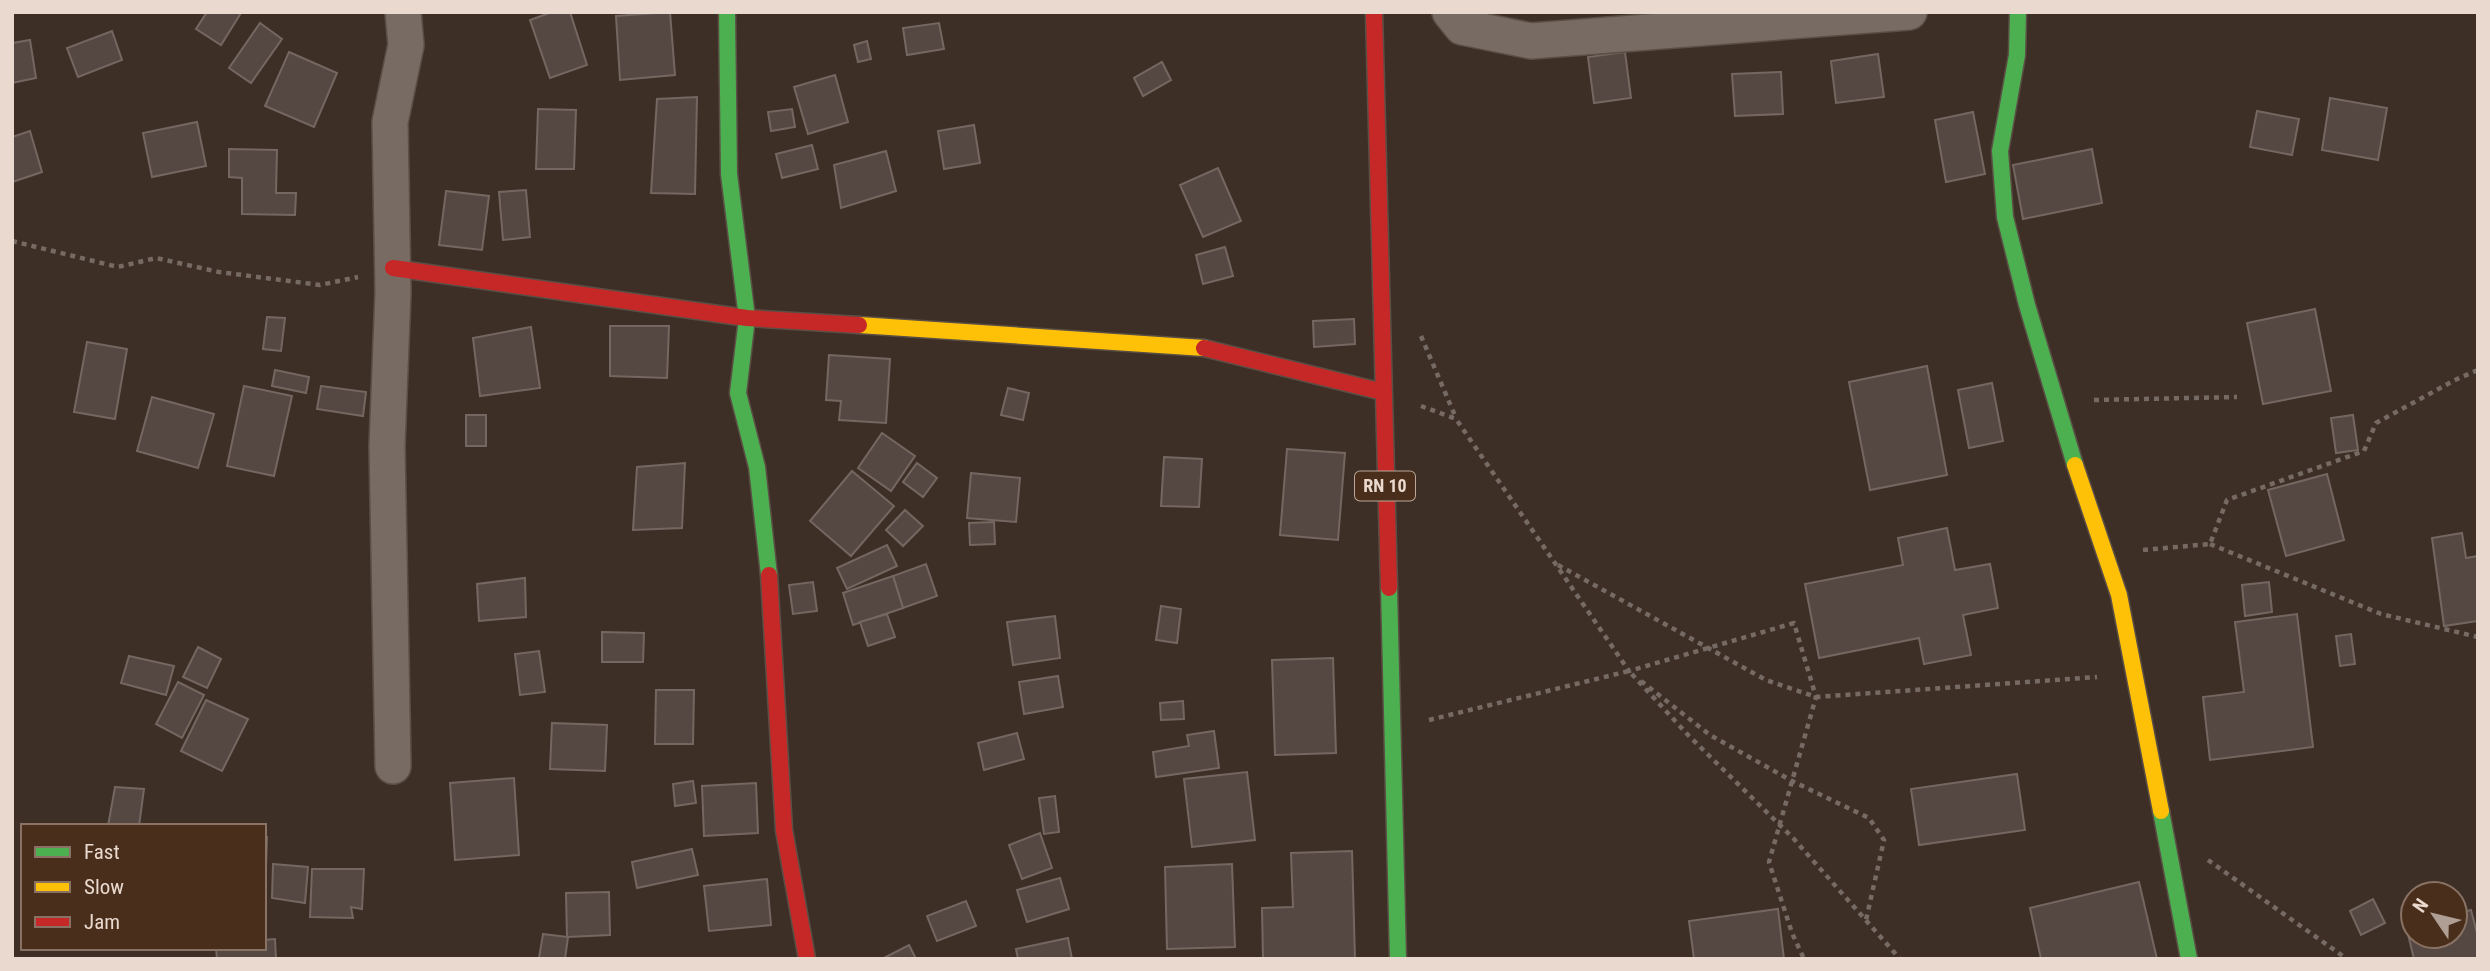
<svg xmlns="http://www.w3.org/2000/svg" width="2490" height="971" font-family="'Roboto Condensed',sans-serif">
<rect width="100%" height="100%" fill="#3e2f26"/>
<g fill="#554742" stroke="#746761" stroke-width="2">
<polygon points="207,12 241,13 221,45 196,29"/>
<polygon points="552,12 570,12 587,65 550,78 530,20"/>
<polygon points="670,12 675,75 620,80 616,16"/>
<polygon points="260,23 282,39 251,83 229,68"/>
<polygon points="939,23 944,49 907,55 903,28"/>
<polygon points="112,31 122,60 78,77 67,48"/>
<polygon points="30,40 36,78 12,83 12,43"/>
<polygon points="867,41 871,59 858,62 854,45"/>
<polygon points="289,52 337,73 314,127 265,106"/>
<polygon points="1625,52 1631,98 1594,103 1588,57"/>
<polygon points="1878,54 1884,97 1836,103 1831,61"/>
<polygon points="1162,62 1171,80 1143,96 1134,78"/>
<polygon points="1781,72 1783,114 1735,116 1732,74"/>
<polygon points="835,75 848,122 808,134 794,87"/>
<polygon points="697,97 695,194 651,193 657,99"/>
<polygon points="2330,98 2387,108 2378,160 2322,150"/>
<polygon points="538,109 576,110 574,169 536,169"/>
<polygon points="792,109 795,127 771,131 768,112"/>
<polygon points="2257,111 2299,119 2292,155 2250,147"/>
<polygon points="1973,112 1985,174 1946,182 1935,120"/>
<polygon points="197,122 206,166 152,177 143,133"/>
<polygon points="974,125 980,163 944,169 938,131"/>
<polygon points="30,131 42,172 12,182 12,137"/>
<polygon points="812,145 818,169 782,178 776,154"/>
<polygon points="229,149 277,150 276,193 296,193 295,215 242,214 242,178 229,177"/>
<polygon points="2092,149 2102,203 2023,219 2013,165"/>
<polygon points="886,151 896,191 841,208 834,165"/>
<polygon points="1218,168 1241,221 1203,237 1180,185"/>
<polygon points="526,190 530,237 503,240 499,192"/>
<polygon points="446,191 489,196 482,250 439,245"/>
<polygon points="1225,247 1233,276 1203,284 1196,255"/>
<polygon points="2315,309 2331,391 2263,404 2247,323"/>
<polygon points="267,317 285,318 281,351 263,349"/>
<polygon points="1354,319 1355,344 1314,347 1313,321"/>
<polygon points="610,326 669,326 667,378 610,376"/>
<polygon points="531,327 540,388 480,396 473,338"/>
<polygon points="87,342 127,349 115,419 74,412"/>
<polygon points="829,355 890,359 886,423 839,420 841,401 826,400"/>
<polygon points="1927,366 1947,475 1870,490 1849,382"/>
<polygon points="275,370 309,377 306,393 272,386"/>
<polygon points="1992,383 2003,441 1969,448 1958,390"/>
<polygon points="244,386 292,396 274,476 227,466"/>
<polygon points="321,386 366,392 363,416 317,409"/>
<polygon points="1008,388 1029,393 1023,420 1001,415"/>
<polygon points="152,397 214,414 198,468 137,451"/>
<rect x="466" y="415" width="20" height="31"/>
<polygon points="2353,415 2358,450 2336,453 2331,418"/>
<polygon points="882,433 915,456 891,491 858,468"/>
<polygon points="1287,449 1345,453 1338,540 1280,535"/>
<polygon points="1164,457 1202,459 1199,507 1161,506"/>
<polygon points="685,463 682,528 633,530 637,467"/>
<polygon points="917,463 937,478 923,497 903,482"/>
<polygon points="852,471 894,506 851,556 810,521"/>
<polygon points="971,473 1020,478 1016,522 967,518"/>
<polygon points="2327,474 2344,540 2286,556 2268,490"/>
<polygon points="905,510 923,526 903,546 886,530"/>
<polygon points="994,522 995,544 970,545 969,523"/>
<polygon points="1947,528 1955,570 1990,564 1998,608 1963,615 1971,655 1924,664 1919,638 1819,658 1805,584 1903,565 1898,538"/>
<polygon points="2462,533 2466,558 2478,556 2478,621 2444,626 2432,538"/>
<polygon points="887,545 897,566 847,589 837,568"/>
<polygon points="926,564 937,596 903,608 893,576"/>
<polygon points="893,576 903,608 853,625 843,593"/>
<polygon points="525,578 526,617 479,621 477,584"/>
<polygon points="813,582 817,611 793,614 789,585"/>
<polygon points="2269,582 2272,612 2245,616 2242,585"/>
<polygon points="1161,606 1181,609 1177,643 1156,640"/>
<polygon points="887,614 895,637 868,646 860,622"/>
<polygon points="2297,614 2313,747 2210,760 2203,697 2244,692 2235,622"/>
<polygon points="1055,616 1060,658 1013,665 1007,622"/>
<polygon points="602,632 644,633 643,662 602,662"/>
<polygon points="2351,634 2355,664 2340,666 2336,636"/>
<polygon points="198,647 221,659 207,688 183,677"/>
<polygon points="539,651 545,692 520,695 515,654"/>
<polygon points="129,656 174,666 166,695 121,683"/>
<polygon points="1333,658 1336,753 1275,755 1272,660"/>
<polygon points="1058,676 1063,707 1024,714 1019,682"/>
<polygon points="178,682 204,695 182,738 156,724"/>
<polygon points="656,690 694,690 693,744 655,744"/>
<polygon points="206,700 248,719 222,771 181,751"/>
<polygon points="1183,701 1184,719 1161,720 1160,703"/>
<polygon points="552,723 607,725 605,771 550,769"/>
<polygon points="1214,731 1219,768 1156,777 1153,752 1189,746 1187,735"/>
<polygon points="1017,733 1024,759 984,770 978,743"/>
<polygon points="1247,772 1255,840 1192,847 1184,779"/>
<polygon points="2017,774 2025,830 1919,845 1911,789"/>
<polygon points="514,778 519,855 455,860 450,783"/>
<polygon points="693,781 696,803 675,806 673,784"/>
<polygon points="756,783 758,833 704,836 702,786"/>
<polygon points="115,787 144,789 139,826 108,826"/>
<polygon points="1055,796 1059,832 1044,834 1039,798"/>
<polygon points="1040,833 1052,868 1022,879 1009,845"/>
<polygon points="264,837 267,837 265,897 264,897"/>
<polygon points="692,849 698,875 637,888 632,862"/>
<polygon points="1352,851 1355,959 1263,959 1262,908 1293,907 1291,853"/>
<polygon points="273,864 308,867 305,903 272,898"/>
<polygon points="1232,864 1235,947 1167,949 1165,867"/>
<polygon points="312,869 364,869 362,909 351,907 353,918 310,917"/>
<polygon points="1060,878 1069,909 1027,922 1017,890"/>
<polygon points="767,879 771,925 709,931 704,886"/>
<polygon points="2139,882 2157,959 2041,959 2030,908"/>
<polygon points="609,892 610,935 567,937 566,893"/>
<polygon points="2373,899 2385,923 2361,935 2350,911"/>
<polygon points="966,901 976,926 937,941 927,916"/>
<polygon points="1778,909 1784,959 1694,959 1689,921"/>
<polygon points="2471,910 2478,937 2478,959 2414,959 2406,926 2413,924 2413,936 2455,936 2455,914"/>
<polygon points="543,934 568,937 565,959 539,958"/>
<polygon points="1068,938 1072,959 1018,959 1016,949"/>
<polygon points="275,939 276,959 217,959 216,948 264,948 264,940"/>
<polygon points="909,945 916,959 882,959"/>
</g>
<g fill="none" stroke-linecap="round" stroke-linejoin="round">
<g stroke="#5a4e45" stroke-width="38">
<g id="street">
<polyline points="1450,12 1462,27 1531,41 1909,12"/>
<polyline points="393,766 387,446 393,292 390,122 406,45 403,12"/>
</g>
</g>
<g stroke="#5a4e45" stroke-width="19">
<g id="fast">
<polyline points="727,12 729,174 747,318 738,393 757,467 769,575"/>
<polyline points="2018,12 2017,55 2000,151 2005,217 2027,305 2075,465"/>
<polyline points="1389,588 1398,959"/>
<polyline points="2161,811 2189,959"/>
</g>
</g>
<g stroke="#5a4e45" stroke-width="19">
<g id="slow">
<polyline points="859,325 1204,348"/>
<polyline points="2075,465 2119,595 2161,811"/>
</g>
</g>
<g stroke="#5a4e45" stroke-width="19">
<g id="jam">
<polyline points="1374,12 1389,588"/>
<polyline points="393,268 747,318 859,325"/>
<polyline points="1204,348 1383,392"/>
<polyline points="769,575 784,830 807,959"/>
</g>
</g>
<g stroke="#766b64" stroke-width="4.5" stroke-dasharray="5 5" stroke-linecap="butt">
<polyline points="12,241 118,267 156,258 219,272 320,285 358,277"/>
<polyline points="1421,336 1456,418"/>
<polyline points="2094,400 2237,397"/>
<polyline points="1421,406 1456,419 1629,671 1794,623 1816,697 1769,862 1792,933 1804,959"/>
<polyline points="2210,544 2381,614 2478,637"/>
<polyline points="2143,550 2210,544 2227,500 2364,451 2376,423 2455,380 2478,370"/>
<polyline points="1558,565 1766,680 1816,697 2097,677"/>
<polyline points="1641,681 1710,735 1792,781 1869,818 1884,840 1866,920"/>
<polyline points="1429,720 1629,671 1689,736 1794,839 1900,959"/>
<polyline points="2208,860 2347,959"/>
</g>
<use href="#street" stroke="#776b63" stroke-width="35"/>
<use href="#fast" stroke="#4caf50" stroke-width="16"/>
<use href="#slow" stroke="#ffc107" stroke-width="16"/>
<use href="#jam" stroke="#c62828" stroke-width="16"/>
</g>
<g text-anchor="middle" stroke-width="6" stroke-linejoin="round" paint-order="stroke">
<rect fill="#482e1b" stroke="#b9a698" stroke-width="2" x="1355" y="471.5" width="60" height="29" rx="5"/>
<g font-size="18" font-weight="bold" fill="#ead9ce">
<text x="1385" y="492">RN 10</text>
</g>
</g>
<rect width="2490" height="971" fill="none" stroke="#ead9ce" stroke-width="28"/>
<rect x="21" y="824" width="245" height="126" fill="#482e1b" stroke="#897263" stroke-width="2"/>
<rect x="35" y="847" width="35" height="10" fill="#4caf50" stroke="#897263" stroke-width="2"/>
<text x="84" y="859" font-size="21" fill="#ead9ce">Fast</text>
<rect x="35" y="882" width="35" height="10" fill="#ffc107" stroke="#897263" stroke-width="2"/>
<text x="84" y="894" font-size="21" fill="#ead9ce">Slow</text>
<rect x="35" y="917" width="35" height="10" fill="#c62828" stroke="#897263" stroke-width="2"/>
<text x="84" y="929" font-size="21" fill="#ead9ce">Jam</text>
<g transform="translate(2434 915) rotate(305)"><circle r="33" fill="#482e1b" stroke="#897263" stroke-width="2"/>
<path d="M0-5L12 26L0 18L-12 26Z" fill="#ae9e93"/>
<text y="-10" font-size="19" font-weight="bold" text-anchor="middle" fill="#ead9ce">N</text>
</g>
</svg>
